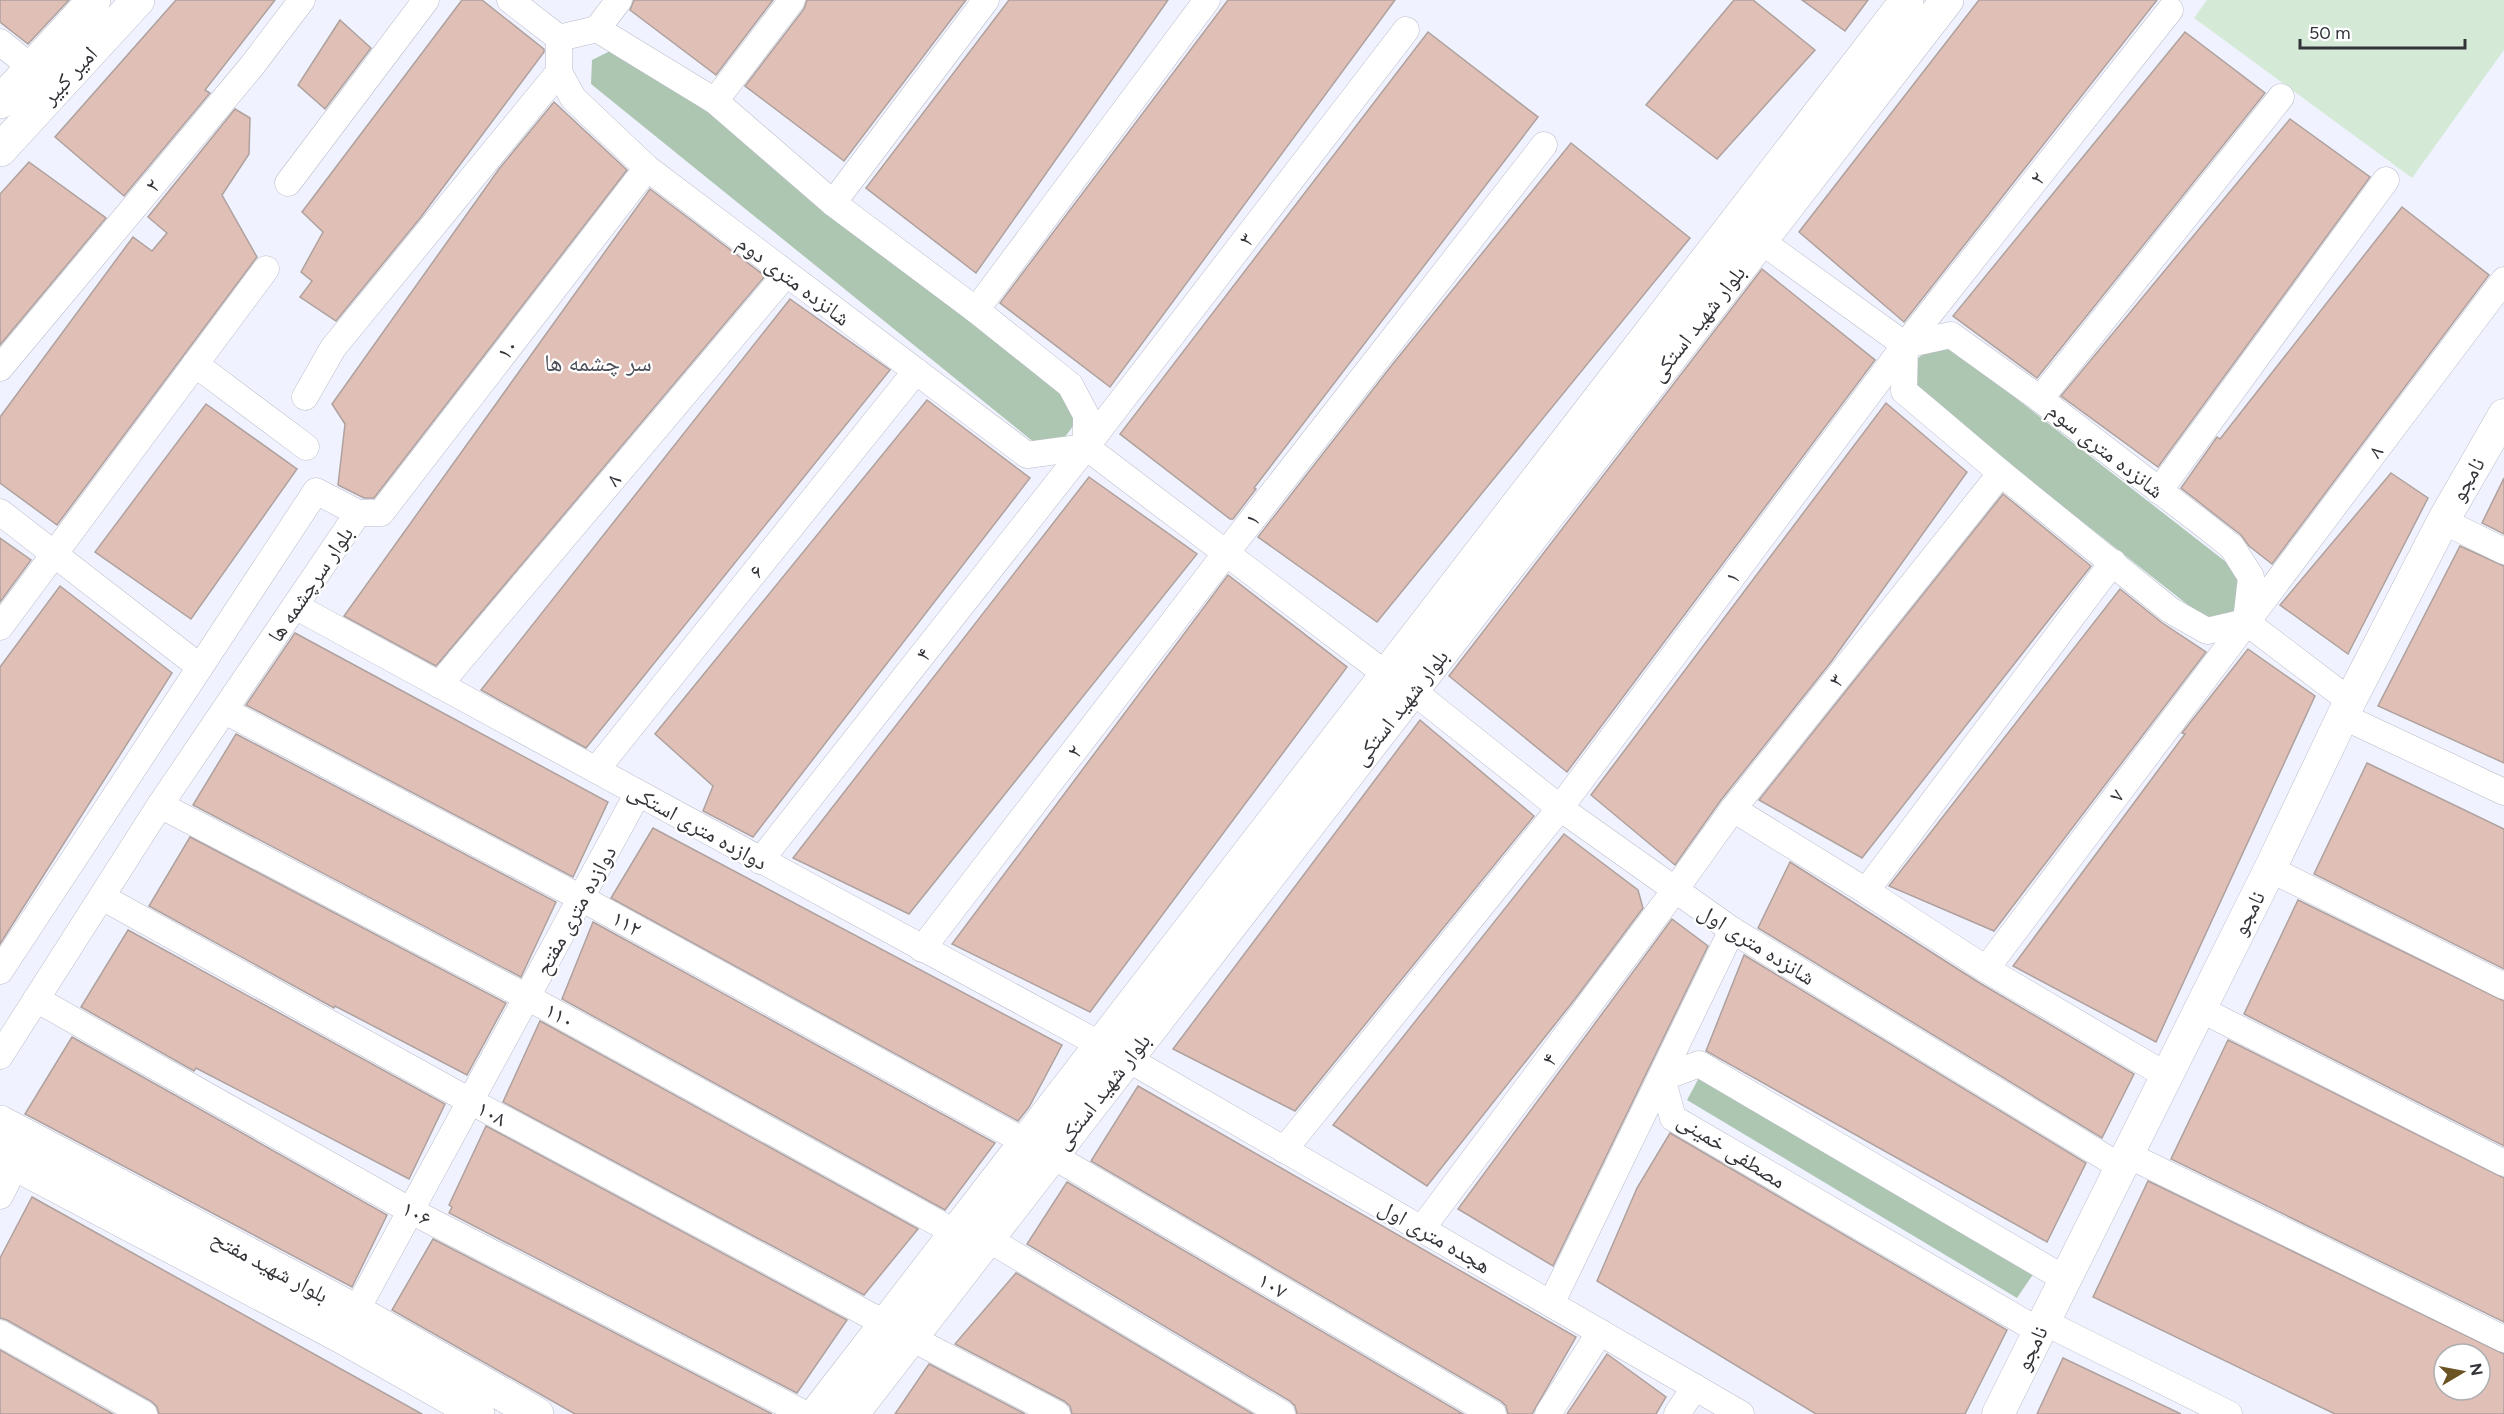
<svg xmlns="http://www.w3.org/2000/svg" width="2504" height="1414" font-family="Figtree,'Noto Naskh Arabic',sans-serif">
<rect width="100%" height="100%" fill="#f0f3ff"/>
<polygon fill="#d4ead7" points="2207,0 2504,0 2504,50 2412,178 2194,18"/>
<g fill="#adc6b1">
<polygon points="632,40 1080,405 1076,422 1062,441 1035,443 591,84 592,60"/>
<polygon points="1949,346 2235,569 2242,589 2238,616 2207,620 1914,389 1912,363 1932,347"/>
<polygon points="1702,1072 2036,1270 2017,1298 1687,1100"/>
</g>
<g fill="#e0bfb6" stroke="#aea19e" stroke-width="1.5" fill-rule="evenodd">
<polygon points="0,0 69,0 28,44 0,22"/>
<polygon points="176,0 275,0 205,90 210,93 124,196 55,137"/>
<polygon points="462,0 482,0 544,49 544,52 421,217 336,321 300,297 312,281 301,272 323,232 302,212"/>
<polygon points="634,0 773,0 716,75 630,10"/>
<polygon points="807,0 966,0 844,161 745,86 804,9"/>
<polygon points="1009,0 1168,0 976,273 866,188"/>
<polygon points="1228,0 1395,0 1110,387 1000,303"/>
<polygon points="1734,0 1753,0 1815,50 1717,159 1646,105"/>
<polygon points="1802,0 1868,0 1845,31"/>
<polygon points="1979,0 2157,0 1904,322 1799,232"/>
<polygon points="340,20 371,48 325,109 298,85"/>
<polygon points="1428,32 1538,117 1254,488 1256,489 1233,519 1230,519 1120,434"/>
<polygon points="2185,32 2265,93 2037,378 1953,316"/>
<polygon points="554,102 627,170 374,498 364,498 338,485 345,424 332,404 499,169"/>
<polygon points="235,109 250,118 249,154 222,195 257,257 57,525 0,483 0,417 133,237 152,251 167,233 148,217"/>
<polygon points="2290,119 2370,177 2158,467 2061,396"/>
<polygon points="1571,143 1690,238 1377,622 1258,537 1392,365"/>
<polygon points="29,162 106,218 0,345 0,194"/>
<polygon points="650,189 765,276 436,666 344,616"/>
<polygon points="2402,207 2489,275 2272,564 2249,546 2241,535 2181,488 2217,437 2220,439"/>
<polygon points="1762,269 1875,360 1567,772 1449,676"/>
<polygon points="790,299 890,370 586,748 481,690"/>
<polygon points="927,400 1030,478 753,837 703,811 713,786 655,734"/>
<polygon points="1886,403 1967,472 1831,662 1721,800 1675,865 1591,795"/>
<polygon points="206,404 297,469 191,619 95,552"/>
<polygon points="2391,473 2428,498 2348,654 2280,605"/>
<polygon points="1089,477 1197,554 909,914 793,858"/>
<polygon points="2504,478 2504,534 2482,523"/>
<polygon points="2003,494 2091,566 1862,858 1759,800"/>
<polygon points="0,538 31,560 0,602"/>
<polygon points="2460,546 2504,566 2504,763 2378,706"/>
<polygon points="1228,575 1347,667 1090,1012 952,944"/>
<polygon points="60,586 172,673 0,944 0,667"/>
<polygon points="2120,589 2161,622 2206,652 1994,931 1889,886"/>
<polygon points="295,633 608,802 573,877 246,705"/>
<polygon points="2248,649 2315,696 2156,1042 2013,966 2185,734 2182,733"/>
<polygon points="1420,720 1534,816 1295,1111 1173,1049"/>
<polygon points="236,734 556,902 521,977 193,805"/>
<polygon points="2367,763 2504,829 2504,969 2314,874"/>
<polygon points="653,828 1062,1045 1029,1107 1018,1121 611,898"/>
<polygon points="1564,834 1638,890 1643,908 1575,999 1427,1186 1333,1125"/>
<polygon points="190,837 506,1003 467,1075 335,1006 334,1008 149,906"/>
<polygon points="1790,862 1978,982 2134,1074 2102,1138 1758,928"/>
<polygon points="2298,900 2504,1001 2504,1146 2244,1014"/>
<polygon points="1672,919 1708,946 1553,1266 1458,1209"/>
<polygon points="593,922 995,1143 945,1210 562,999"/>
<polygon points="128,930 445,1104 409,1179 196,1068 194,1071 81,1007"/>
<polygon points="1744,955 2086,1163 2047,1242 1706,1051"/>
<polygon points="540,1021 918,1229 864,1295 503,1102"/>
<polygon points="72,1037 387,1215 352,1287 25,1114"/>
<polygon points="2228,1040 2504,1178 2504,1322 2171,1159"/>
<polygon points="1138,1086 1576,1337 1532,1414 1508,1414 1506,1406 1501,1401 1091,1161"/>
<polygon points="486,1126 847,1320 797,1393 449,1213 452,1207 449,1205"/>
<polygon points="1670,1133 2007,1330 1965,1414 1816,1414 1597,1281 1637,1188"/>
<path d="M2148,1181L2504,1354V1414H2335L2093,1297ZM2444,1354H2480V1390H2444Z"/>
<polygon points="1067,1182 1463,1414 1297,1414 1295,1406 1290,1401 1027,1244"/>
<polygon points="32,1197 422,1414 159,1414 157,1407 151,1401 7,1320 0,1318 0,1258"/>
<polygon points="433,1239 772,1414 575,1414 392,1310"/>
<polygon points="1016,1273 1253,1414 1072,1414 1070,1406 1064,1401 955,1344"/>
<polygon points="0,1350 113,1414 0,1414"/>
<polygon points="1607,1354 1666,1397 1656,1414 1567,1414"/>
<polygon points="2063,1358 2181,1414 2037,1414"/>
<polygon points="929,1364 1025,1414 895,1414"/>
</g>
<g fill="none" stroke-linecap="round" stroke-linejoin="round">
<g stroke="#babdc8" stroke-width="27">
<g id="minor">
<polyline points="510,0 559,38"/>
<polyline points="597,29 619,0"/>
<polyline points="559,38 559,72 573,98 647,168 1027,455 1086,447 1387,675"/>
<polyline points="559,38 597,29 715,101 833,203 976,310 1070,385 1086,415 1086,447"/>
<polyline points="0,42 32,68"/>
<polyline points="715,101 792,0"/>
<polyline points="288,183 426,0"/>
<polyline points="833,203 986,0"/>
<polyline points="1761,241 1905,345 1951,335 2040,399 2207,527 2232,547 2251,577 2246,621"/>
<polyline points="976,310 1207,0"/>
<polyline points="1905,345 1904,391 2001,473 2170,610 2207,631 2246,622"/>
<polyline points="195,364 306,447"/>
<polyline points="0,368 251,67 302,0"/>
<polyline points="305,397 333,348 559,72"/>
<polyline points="2040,399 2281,97"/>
<polyline points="2159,491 2386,180"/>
<polyline points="0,512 200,667"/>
<polyline points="358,513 381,513 647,168"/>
<polyline points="2443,521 2504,551"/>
<polyline points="295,606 1101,1045"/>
<polyline points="2246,622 2350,701"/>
<polyline points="0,627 266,269"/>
<polyline points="439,685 786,274"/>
<polyline points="1413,691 1560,808 1732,930 2121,1167"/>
<polyline points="225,711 581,898 1025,1142"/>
<polyline points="2342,716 2504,792"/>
<polyline points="596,770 916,371"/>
<polyline points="160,805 527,997 956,1233"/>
<polyline points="1733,809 1866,891 1986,969 2167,1076"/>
<polyline points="760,861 1086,447 1406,30"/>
<polyline points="2270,869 2504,986"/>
<polyline points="1866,891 2113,562"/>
<polyline points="102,897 470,1101 886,1324"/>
<polyline points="922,949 1226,553 1544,145"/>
<polyline points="1986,969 2504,280"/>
<polyline points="0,971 316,491 358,513 160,805 0,1056"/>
<polyline points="36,999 411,1211 805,1414"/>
<polyline points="2200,1009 2504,1163"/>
<polyline points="1128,1059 1741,1414"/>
<polyline points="1284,1150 1560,808 1905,345 2170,10"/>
<polyline points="2128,1155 2504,1339"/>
<polyline points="1053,1156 1493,1414"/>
<polyline points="0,1196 16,1164"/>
<polyline points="1423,1227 1675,890 1733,809 2001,473"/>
<polyline points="988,1239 1282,1414"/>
<polyline points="1551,1304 1732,930"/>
<polyline points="356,1311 638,793"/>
<polyline points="2044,1322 2229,1414"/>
<polyline points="2039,1331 1673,1118 1662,1078 1699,1064 2065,1279"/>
<polyline points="0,1333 144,1414"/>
<polyline points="911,1338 1057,1414"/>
<polyline points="1548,1414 1600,1332"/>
<polyline points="1677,1414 1695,1387"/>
</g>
</g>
<g stroke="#babdc8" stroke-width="33">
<polyline id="tertiary" points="1998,1414 2270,869 2350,701 2443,521 2504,415"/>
</g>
<g stroke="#babdc8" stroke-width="34">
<g id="secondary">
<polyline points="0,102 94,0"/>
<polyline points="0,150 138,0"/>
<polyline points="0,1122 356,1311 537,1414"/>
<polyline points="0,1156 342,1337 478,1414"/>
<polyline points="816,1414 1907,0"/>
<polyline points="852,1414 1947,0"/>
</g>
</g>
<use href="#minor" stroke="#fff" stroke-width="26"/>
<use href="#tertiary" stroke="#fff" stroke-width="32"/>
<use href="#secondary" stroke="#fff" stroke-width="33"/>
</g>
<g text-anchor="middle" stroke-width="4.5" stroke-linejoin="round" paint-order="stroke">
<g font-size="22" fill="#333439" stroke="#fff">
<text transform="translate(69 75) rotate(-47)" y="8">امیر کبیر</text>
<text transform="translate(2037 178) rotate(-52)" y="8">۲</text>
<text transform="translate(152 185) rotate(-50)" y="8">۲</text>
<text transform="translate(1246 239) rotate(-52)" y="8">۳</text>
<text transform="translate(794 280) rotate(37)" y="8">شانزده متری دوم</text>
<text transform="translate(1697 323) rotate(-52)" y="8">بلوار شهید استکی</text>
<text transform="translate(507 349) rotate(-52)" y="8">۱۰</text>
<text transform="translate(2106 450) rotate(38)" y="8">شانزده متری سوم</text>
<text transform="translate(2375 451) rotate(-53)" y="8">۸</text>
<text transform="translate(613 479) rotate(-50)" y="8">۸</text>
<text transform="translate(2467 479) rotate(-60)" y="8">نامجو</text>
<text transform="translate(1252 519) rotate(-52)" y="8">۱</text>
<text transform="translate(756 571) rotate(-51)" y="8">۶</text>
<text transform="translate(1732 577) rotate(-53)" y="8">۱</text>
<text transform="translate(310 584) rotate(-56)" y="8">بلوار سرچشمه ها</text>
<text transform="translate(923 654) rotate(-52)" y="8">۴</text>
<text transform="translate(1836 680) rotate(-51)" y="8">۳</text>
<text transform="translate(1400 707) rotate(-52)" y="8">بلوار شهید استکی</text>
<text transform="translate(1074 751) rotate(-53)" y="8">۲</text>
<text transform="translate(2116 795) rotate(-53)" y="8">۷</text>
<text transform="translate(698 826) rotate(29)" y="8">دوازده متری استکی</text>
<text transform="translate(575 910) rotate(-61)" y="8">دوازده متری مفتح</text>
<text transform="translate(2248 913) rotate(-63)" y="8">نامجو</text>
<text transform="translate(627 923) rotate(29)" y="8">۱۱۲</text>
<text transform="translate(1757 944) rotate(32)" y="8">شانزده متری اول</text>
<text transform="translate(560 1015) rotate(29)" y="8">۱۱۰</text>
<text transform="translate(1549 1059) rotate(-53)" y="8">۴</text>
<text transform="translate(1102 1091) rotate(-52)" y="8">بلوار شهید استکی</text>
<text transform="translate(492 1113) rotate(28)" y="8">۱۰۸</text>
<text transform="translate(1732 1150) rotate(32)" y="8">مصطفی خمینی</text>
<text transform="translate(417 1213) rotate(28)" y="8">۱۰۶</text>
<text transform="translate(1435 1236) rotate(30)" y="8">هجده متری اول</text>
<text transform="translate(270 1266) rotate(28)" y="8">بلوار شهید مفتح</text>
<text transform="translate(1273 1285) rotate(30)" y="8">۱۰۷</text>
<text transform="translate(2031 1348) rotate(-64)" y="8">نامجو</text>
</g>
<g font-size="24" fill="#4e505a" stroke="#fff">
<text x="598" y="371">سر چشمه ها</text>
</g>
</g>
<g transform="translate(2462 1372) rotate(80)"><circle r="28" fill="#ffffff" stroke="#adaeb0" stroke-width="1.5"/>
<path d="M0-4.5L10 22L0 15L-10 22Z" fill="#6b5324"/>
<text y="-9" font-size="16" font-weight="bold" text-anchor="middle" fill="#333439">N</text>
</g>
<path d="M2300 39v9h165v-9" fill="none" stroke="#333439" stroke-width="3"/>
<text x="2309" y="39" font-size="18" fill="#333439" stroke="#ffffff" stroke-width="4.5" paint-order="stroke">50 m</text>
</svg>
